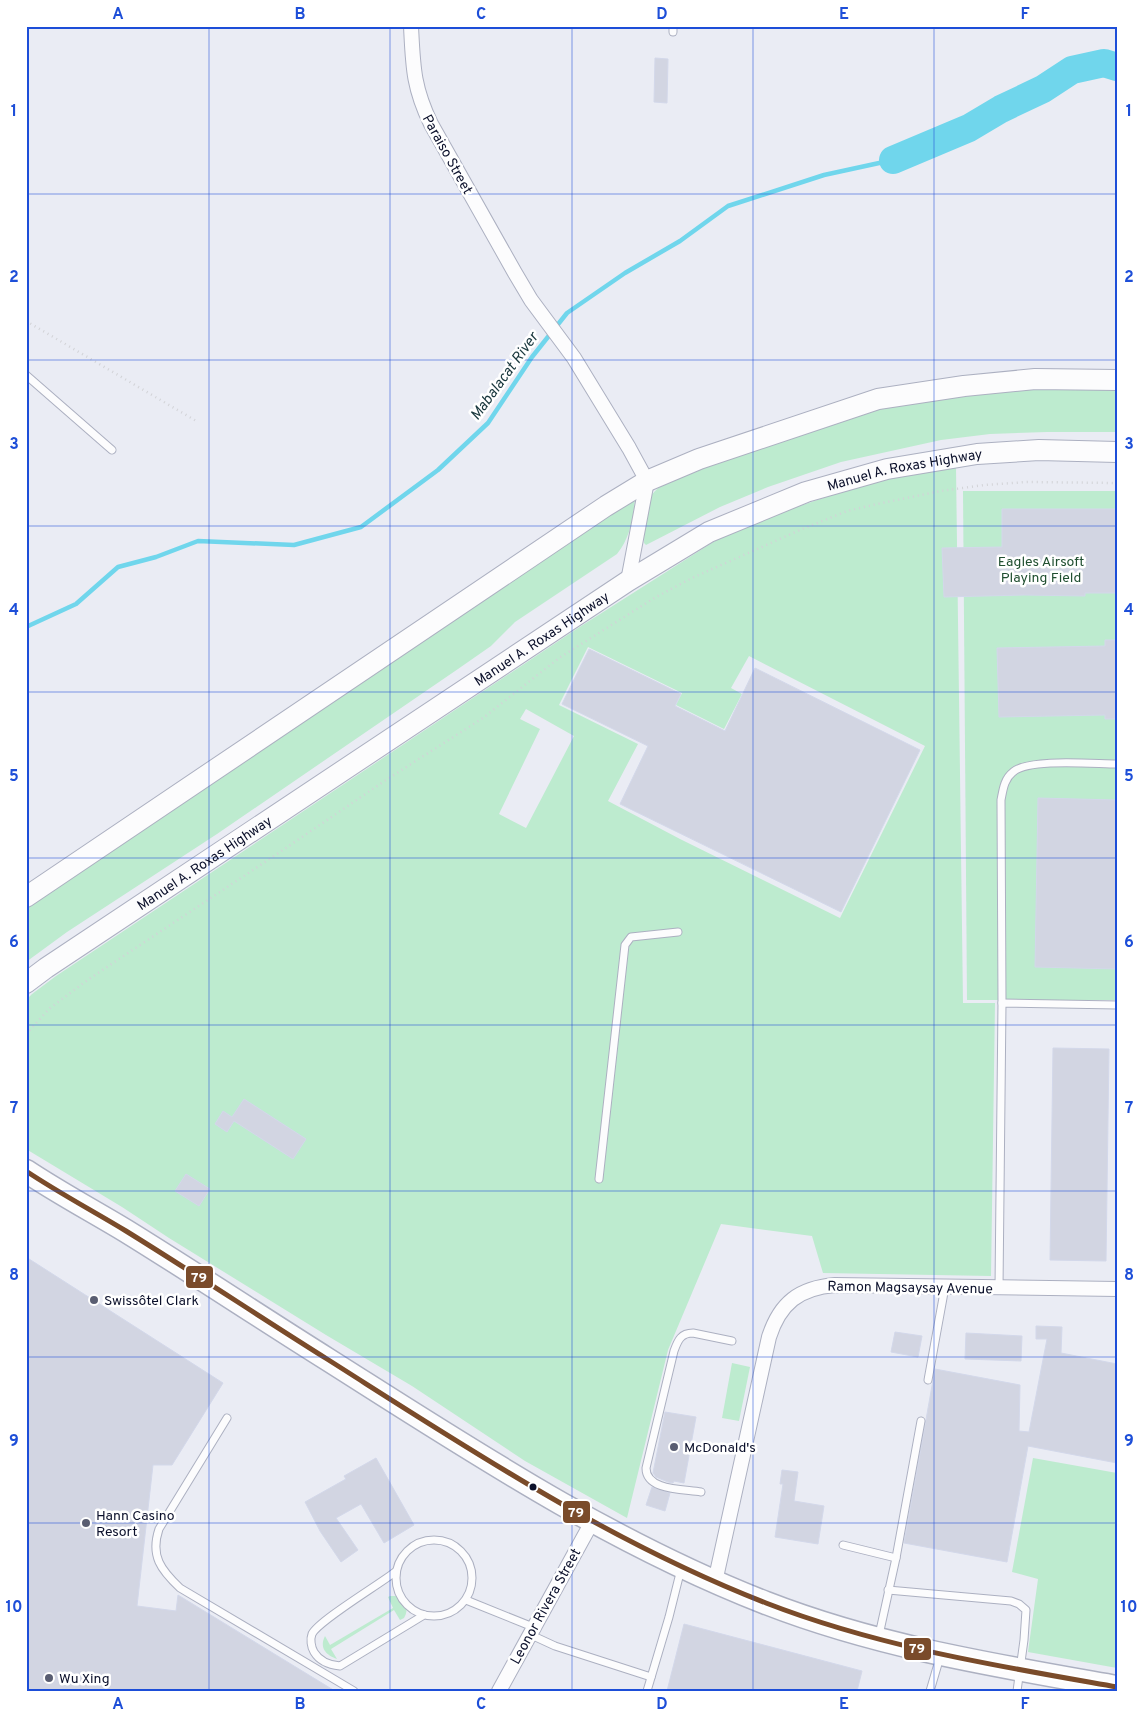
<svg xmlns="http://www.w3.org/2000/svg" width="1143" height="1717" font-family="Overpass,sans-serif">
<rect width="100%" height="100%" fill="#eaecf4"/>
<g fill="#bdebcf" fill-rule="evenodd">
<path d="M1117,386V432H1047L990,434L941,440L841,462L768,487L720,507L646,545L644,543C645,521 641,500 661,486L719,458L876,406L984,389Z"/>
<path d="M956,467L963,1003H995L991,1276L823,1273L812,1236L721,1224L668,1350L627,1518L525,1461L412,1386L326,1335L169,1238L122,1207L26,1149V1000L32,994L56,976L578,628L718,539L759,520L858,486L909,473ZM588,647L682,693L676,705L724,729L742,694L731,688L749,656L925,746L840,918L680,839L608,801L638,744L559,705ZM526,709L574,736L526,828L499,814L540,729L520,719Z"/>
<polygon points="963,491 1117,491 1117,1000 967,1000"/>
<path d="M635,499C633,519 630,538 617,554L515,622L491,646L458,669L217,834L67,932L26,962V906L389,661Z"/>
<polygon points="732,1363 750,1367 739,1421 722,1418"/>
<polygon points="1033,1458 1117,1473 1117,1668 1028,1652 1038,1579 1012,1572"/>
<path d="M390,1596H396C405,1601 410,1608 404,1618L400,1620L394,1610L331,1649L337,1659C326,1655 319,1648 325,1636L330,1645L393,1608L388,1597Z"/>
</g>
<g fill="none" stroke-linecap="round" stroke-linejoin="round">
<polyline stroke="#70d6ec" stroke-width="4.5" points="26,627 76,604 118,567 156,557 198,541 294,545 361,527 438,470 488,423 532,357 567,313 625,273 680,241 728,206 824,175 893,160"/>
<polyline stroke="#70d6ec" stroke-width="28" points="893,160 969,128 1001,109 1043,89 1072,70 1104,63 1117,67"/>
</g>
<g fill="#d2d5e2" stroke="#d3d8ea">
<polygon points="655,58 668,59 667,103 654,102"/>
<polygon points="1002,509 1117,509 1117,593 1085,593 1085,596 1024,595 944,597 942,548 1002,547"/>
<polygon points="1105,640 1117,640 1117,719 1105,719 1105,715 999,717 997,648 1105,646"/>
<polygon points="589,649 681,694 675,706 725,731 755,668 920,750 841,912 620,804 648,746 562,704"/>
<polygon points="1038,798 1117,800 1117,969 1035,967"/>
<polygon points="1053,1048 1109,1049 1106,1261 1050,1260"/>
<polygon points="244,1099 306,1139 293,1159 234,1121 227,1132 215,1124 223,1111 232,1117"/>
<polygon points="186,1174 210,1189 199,1206 175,1191"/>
<polygon points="26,1257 223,1383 172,1465 153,1465 137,1606 176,1611 178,1595 335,1691 26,1691"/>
<polygon points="1036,1326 1062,1327 1061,1353 1117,1364 1117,1463 1028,1446 1007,1562 904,1543 935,1369 1020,1385 1019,1431 1029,1432 1047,1339 1036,1339"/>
<polygon points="895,1332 922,1336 918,1357 891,1352"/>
<polygon points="966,1333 1022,1336 1021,1361 965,1359"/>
<polygon points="665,1412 696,1417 684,1483 674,1481 673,1483 668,1482 656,1477 653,1473"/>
<polygon points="376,1458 414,1525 384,1543 361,1504 336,1518 358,1550 341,1562 320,1531 305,1502 346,1479 344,1476"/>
<polygon points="782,1470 798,1472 794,1501 824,1506 818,1544 775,1537 783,1484 780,1484"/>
<polygon points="652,1487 670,1493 665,1511 646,1505"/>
<polygon points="684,1624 862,1671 857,1691 667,1691"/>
</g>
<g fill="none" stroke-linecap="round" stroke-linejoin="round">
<g stroke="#acb0c1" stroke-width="9">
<g id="service">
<polyline points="673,32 673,26"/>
<polyline points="26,375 112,450"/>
<path d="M1002,1003L1001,800C1003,790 1004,779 1013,772C1029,758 1094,764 1117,764"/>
<polyline points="599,1179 625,945 631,937 678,932"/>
<polyline points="999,1288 1002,1003 1117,1005"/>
<polyline points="928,1380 945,1287"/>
<path d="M227,1418L159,1529C150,1556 161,1570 180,1588L354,1691"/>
<path d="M701,1492C684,1489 646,1491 646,1468L674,1351C678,1340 681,1333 693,1333L732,1341"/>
<circle cx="434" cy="1578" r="38"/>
<polyline points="843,1545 896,1558 879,1635"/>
<polyline points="896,1558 921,1421"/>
<path d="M395,1572C380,1584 318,1621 312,1634C310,1639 311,1647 314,1652C320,1662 329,1665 340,1666L424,1615"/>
<polyline points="888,1590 1011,1601 1019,1604 1026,1610 1024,1640 1017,1691"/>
<polyline points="466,1600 533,1627"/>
<polyline points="529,1634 555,1646 651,1677"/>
<polyline points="647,1691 669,1617 681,1569"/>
<polyline points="930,1691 940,1657"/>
</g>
</g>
<g stroke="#acb0c1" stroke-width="16">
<g id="minor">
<path d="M411,26C413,66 413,87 431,124L515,273L531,300L574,358L629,448L647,481L628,581"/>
<path d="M715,1582L769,1337C780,1303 799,1288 835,1285L1117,1289"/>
<polyline points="499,1691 592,1522"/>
</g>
</g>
<g stroke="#acb0c1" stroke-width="22">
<g id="secondary">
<polyline points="26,897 606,506 647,481 699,459 878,399 964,386 1035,379 1117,380"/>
<path id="s1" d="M26,983L46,968L628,581L709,532L806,492L887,469L977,454L1039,450L1117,452"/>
</g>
</g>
<g stroke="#acb0c1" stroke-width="25">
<path id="primary" d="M26,1171C59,1193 93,1211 126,1231C194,1273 260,1317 327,1359C469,1449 609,1542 766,1603C879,1647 998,1666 1117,1687"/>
</g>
<g stroke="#d2d3d7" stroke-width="2.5" stroke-dasharray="1 4" stroke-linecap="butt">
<polyline points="26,321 198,422"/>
<polyline points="26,1034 50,1008 89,979 277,854 386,780 483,718 559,658 656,597 692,578 800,530 847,511 877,504 941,491 984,485 1027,482 1117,483"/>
</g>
<use href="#service" stroke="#fcfcfd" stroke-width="7"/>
<use href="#minor" stroke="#fcfcfd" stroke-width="14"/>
<use href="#secondary" stroke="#fcfcfd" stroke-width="20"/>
<use href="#primary" stroke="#fcfcfd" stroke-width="22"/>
<g stroke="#fff" stroke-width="9">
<path id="bus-1" d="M26,1171C59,1193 93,1211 126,1231C194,1273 260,1317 327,1359C469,1449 609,1542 766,1603C879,1647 998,1666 1117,1687"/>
</g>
<use href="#bus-1" stroke="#7a4b2a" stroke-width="5"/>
</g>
<path fill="none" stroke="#1d4ed8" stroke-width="1" stroke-opacity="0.55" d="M209,26V1691M390,26V1691M572,26V1691M753,26V1691M934,26V1691M26,194H1117M26,360H1117M26,526H1117M26,692H1117M26,858H1117M26,1025H1117M26,1191H1117M26,1357H1117M26,1523H1117"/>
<g fill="#595d71" stroke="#fff" stroke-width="2">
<circle cx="94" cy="1300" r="5"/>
<circle cx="674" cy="1447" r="5"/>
<circle cx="86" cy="1523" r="5"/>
<circle cx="49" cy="1678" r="5"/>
</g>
<circle fill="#0b102b" stroke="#fff" stroke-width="2" cx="533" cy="1487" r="4.5"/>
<g text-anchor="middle" stroke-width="5" stroke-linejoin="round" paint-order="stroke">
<g font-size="14" fill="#0b102b" stroke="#fff">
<text transform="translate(448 154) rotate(61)" y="5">Paraiso Street</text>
<text dy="5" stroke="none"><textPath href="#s1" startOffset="1025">Manuel A. Roxas Highway</textPath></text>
<text dy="5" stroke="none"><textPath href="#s1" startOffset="620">Manuel A. Roxas Highway</textPath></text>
<text dy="5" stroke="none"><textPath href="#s1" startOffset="215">Manuel A. Roxas Highway</textPath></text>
<text transform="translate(910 1287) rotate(1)" y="5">Ramon Magsaysay Avenue</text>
<text transform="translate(545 1606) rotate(-61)" y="5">Leonor Rivera Street</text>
</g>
<g font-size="14" fill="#204f30" stroke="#fff">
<text x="1041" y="566">Eagles Airsoft<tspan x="1041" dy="16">Playing Field</tspan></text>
</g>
<g font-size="14" fill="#0b102b" stroke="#fff" text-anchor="start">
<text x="104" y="1305">Swissôtel Clark</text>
<text x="684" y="1452">McDonald's</text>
<text x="96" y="1520">Hann Casino<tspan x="96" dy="16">Resort</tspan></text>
<text x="59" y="1683">Wu Xing</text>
</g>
<g font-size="15" font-style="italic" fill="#19373d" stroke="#fff">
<text transform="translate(504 376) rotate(-54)" y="5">Mabalacat River</text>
</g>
</g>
<g stroke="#fff" stroke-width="2">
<rect x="185" y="1265" width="29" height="24" rx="5" fill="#7a4b2a"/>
<rect x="562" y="1500" width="29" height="24" rx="5" fill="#7a4b2a"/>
<rect x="903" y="1637" width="29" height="24" rx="5" fill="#7a4b2a"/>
</g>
<g font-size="14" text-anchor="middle" font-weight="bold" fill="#fff">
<text x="199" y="1282">79</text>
<text x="576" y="1517">79</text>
<text x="917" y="1653">79</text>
</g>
<rect width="1143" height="1717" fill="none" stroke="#ffffff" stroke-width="55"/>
<rect x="28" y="28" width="1088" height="1662" fill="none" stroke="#1d4ed8" stroke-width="2"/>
<g font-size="16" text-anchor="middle" font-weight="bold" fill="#1d4ed8">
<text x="118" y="19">A</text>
<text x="300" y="19">B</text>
<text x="481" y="19">C</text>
<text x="662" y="19">D</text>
<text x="844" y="19">E</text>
<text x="1025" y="19">F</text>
<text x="14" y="116">1</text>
<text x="1129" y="116">1</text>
<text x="14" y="282">2</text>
<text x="1129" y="282">2</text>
<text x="14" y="449">3</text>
<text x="1129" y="449">3</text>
<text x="14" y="615">4</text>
<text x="1129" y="615">4</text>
<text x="14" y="781">5</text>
<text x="1129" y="781">5</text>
<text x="14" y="947">6</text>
<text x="1129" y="947">6</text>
<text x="14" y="1113">7</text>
<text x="1129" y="1113">7</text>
<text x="14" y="1280">8</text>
<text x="1129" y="1280">8</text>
<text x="14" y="1446">9</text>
<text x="1129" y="1446">9</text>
<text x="14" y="1612">10</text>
<text x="1129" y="1612">10</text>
<text x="118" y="1709">A</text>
<text x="300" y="1709">B</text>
<text x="481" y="1709">C</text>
<text x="662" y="1709">D</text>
<text x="844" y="1709">E</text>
<text x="1025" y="1709">F</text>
</g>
</svg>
